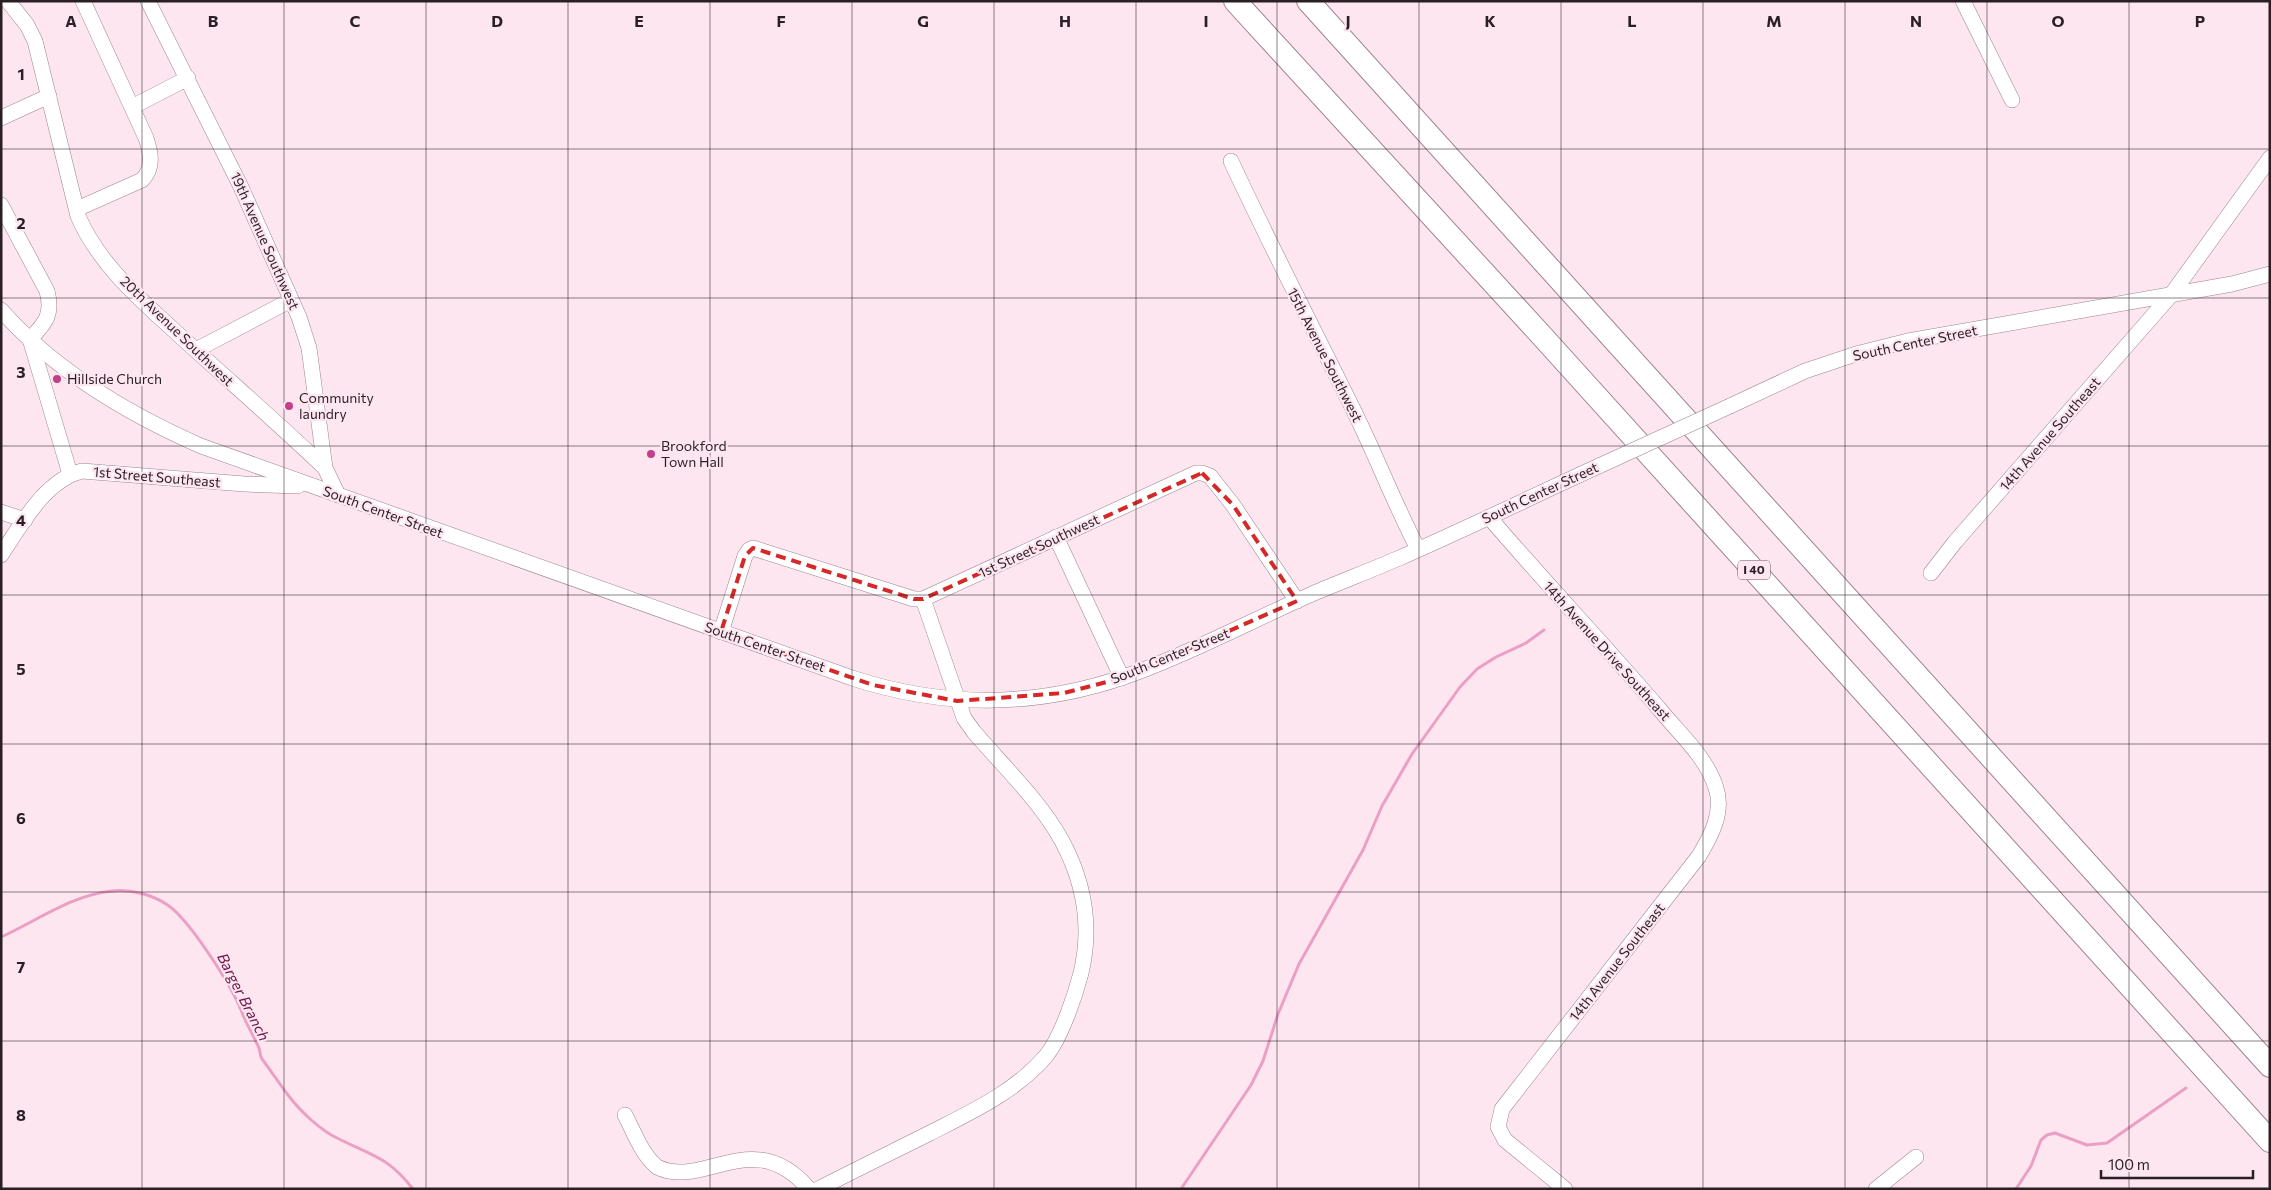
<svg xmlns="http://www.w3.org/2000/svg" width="2271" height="1190" font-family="Commissioner,sans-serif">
<rect width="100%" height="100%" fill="#fde6f0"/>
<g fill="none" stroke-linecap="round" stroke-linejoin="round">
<g stroke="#ec9fc4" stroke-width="3">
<path d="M1,937C37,921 71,895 112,891C129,889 151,894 166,904C188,917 231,985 241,1010C246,1023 253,1035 259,1048C260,1051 260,1056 262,1059C271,1071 279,1083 288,1095C300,1111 321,1131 339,1139C373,1156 388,1157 413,1189"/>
<polyline points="1181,1189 1251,1085 1263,1061 1278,1014 1299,964 1363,850 1382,806 1412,754 1460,687 1477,669 1496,657 1526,643 1544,630"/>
<polyline points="2016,1189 2031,1166 2041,1140 2047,1135 2055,1133 2087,1145 2107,1143 2186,1088"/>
</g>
<g stroke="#9d838f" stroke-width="16">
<g id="minor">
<path d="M8,1L27,25L35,41L78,216C100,268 149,307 190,345C235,386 281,426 325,468"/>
<polyline points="148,1 241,187 299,317 309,348 325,468 338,495"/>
<polyline points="1963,1 2012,100"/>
<polyline points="132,107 188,78"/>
<polyline points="1,118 49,96"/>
<path d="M1231,161C1270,245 1312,326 1353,409C1376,455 1394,503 1418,549"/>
<path d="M1,205L47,291C53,314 46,323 30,339L70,474"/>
<path d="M77,209L142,180C154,168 151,153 146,138L83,1"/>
<path d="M1,310C55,371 128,414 201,446L852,678C950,710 1048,707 1143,670C1201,648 1255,619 1312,594C1340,582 1369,571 1397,559C1466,529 1533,496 1601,465"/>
<polyline points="196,350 291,300"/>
<polyline points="1730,406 1805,371 1856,354 1908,341 2232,284 2270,274"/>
<polyline points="1,512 25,520"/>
<path d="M1489,517C1545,583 1605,645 1661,711C1680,734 1707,758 1716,788C1724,812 1711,836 1699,856L1502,1109L1498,1127L1505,1140L1565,1189"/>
<polyline points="1056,537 1122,678"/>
<path d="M1,555C21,525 45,480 82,471L244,484L298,486"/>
<polyline points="1931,573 1955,542 2171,295 2270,158"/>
<polyline points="721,632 745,556 749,550 753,548 914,599 923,599 1196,473 1202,473 1210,476 1233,505 1297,601"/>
<path d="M625,1115C634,1132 642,1155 657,1167C704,1190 753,1124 809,1189"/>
<path d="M818,1189C855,1170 892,1152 930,1133C971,1112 1015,1092 1046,1056C1061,1038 1075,996 1081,973C1092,927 1084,882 1062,841C1040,801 1004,767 974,732L964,718L923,599"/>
<polyline points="1876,1189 1916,1157"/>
</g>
</g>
<g stroke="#9d838f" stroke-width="24">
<g id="highway">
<polyline points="1235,1 1542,336 2270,1141"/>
<polyline points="1308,1 2270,1066"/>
</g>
</g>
<use href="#minor" stroke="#fff" stroke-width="15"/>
<use href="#highway" stroke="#fff" stroke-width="22"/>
<g stroke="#9d838f" stroke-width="16" stroke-linecap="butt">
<polyline id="minor-bridge" points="1601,465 1730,406"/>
</g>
<use href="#minor-bridge" stroke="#fff" stroke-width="15"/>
</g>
<path fill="none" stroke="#d62828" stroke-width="4" stroke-dasharray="10 6" stroke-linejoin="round" d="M1202,473L1233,505L1297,601L1122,678L1064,693L957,701L873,685L721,632L745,556L753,548L914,599H923Z"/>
<path fill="none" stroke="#291f24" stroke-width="1" stroke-opacity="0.55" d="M142,1V1189M284,1V1189M426,1V1189M568,1V1189M710,1V1189M852,1V1189M994,1V1189M1136,1V1189M1277,1V1189M1419,1V1189M1561,1V1189M1703,1V1189M1845,1V1189M1987,1V1189M2129,1V1189M1,149H2270M1,298H2270M1,446H2270M1,595H2270M1,744H2270M1,892H2270M1,1041H2270"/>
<g fill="#c14089" stroke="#fde6f0" stroke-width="2">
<circle cx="57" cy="379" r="5"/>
<circle cx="289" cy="406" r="5"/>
<circle cx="651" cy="454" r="5"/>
</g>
<g text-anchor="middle" stroke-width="4.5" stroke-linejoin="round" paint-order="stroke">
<rect fill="#fde6f0" stroke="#695b61" stroke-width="1" x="1738" y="560.5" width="32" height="19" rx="4"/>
<g font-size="12" font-weight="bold" fill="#291f24">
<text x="1754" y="574">I 40</text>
</g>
<g font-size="14" fill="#291f24" stroke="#fde6f0">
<text transform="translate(265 241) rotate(66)" y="5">19th Avenue Southwest</text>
<text transform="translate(177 331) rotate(44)" y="5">20th Avenue Southwest</text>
<text transform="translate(1915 343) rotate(-12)" y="5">South Center Street</text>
<text transform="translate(1325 355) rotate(63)" y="5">15th Avenue Southwest</text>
<text transform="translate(2050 434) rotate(-49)" y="5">14th Avenue Southeast</text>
<text transform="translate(157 477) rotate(5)" y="5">1st Street Southeast</text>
<text transform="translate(1540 493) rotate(-25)" y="5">South Center Street</text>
<text transform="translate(383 512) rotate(20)" y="5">South Center Street</text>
<text transform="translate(1039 546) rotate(-25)" y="5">1st Street Southwest</text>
<text transform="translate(765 647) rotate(19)" y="5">South Center Street</text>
<text transform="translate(1607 651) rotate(48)" y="5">14th Avenue Drive Southeast</text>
<text transform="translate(1170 656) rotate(-22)" y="5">South Center Street</text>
<text transform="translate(1617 962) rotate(-52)" y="5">14th Avenue Southeast</text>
</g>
<g font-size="14" fill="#291f24" stroke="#fde6f0" text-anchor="start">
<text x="67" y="384">Hillside Church</text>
<text x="299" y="403">Community<tspan x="299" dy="16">laundry</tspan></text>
<text x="661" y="451">Brookford<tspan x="661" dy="16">Town Hall</tspan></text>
</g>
<g font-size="15" font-style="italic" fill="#6e154a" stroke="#fde6f0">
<text transform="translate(243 997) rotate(63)" y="5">Barger Branch</text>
</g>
</g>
<g font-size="16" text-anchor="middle" font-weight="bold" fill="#291f24" stroke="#fde6f0" stroke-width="4.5" stroke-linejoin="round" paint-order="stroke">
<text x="71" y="27">A</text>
<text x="213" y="27">B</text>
<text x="355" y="27">C</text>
<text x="497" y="27">D</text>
<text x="639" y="27">E</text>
<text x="781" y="27">F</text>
<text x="923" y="27">G</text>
<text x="1065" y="27">H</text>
<text x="1206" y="27">I</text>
<text x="1348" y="27">J</text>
<text x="1490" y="27">K</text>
<text x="1632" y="27">L</text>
<text x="1774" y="27">M</text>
<text x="1916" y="27">N</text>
<text x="2058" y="27">O</text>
<text x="2200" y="27">P</text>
<text x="21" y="80">1</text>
<text x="21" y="229">2</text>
<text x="21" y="378">3</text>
<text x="21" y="526">4</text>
<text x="21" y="675">5</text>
<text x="21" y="824">6</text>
<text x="21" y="973">7</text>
<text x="21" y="1121">8</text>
</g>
<rect width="2271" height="1190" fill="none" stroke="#291f24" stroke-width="5"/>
<path d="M2101 1170v8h152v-8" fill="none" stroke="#291f24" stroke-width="2.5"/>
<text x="2108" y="1170" font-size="15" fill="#291f24" stroke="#fde6f0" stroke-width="4" paint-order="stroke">100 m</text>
</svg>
